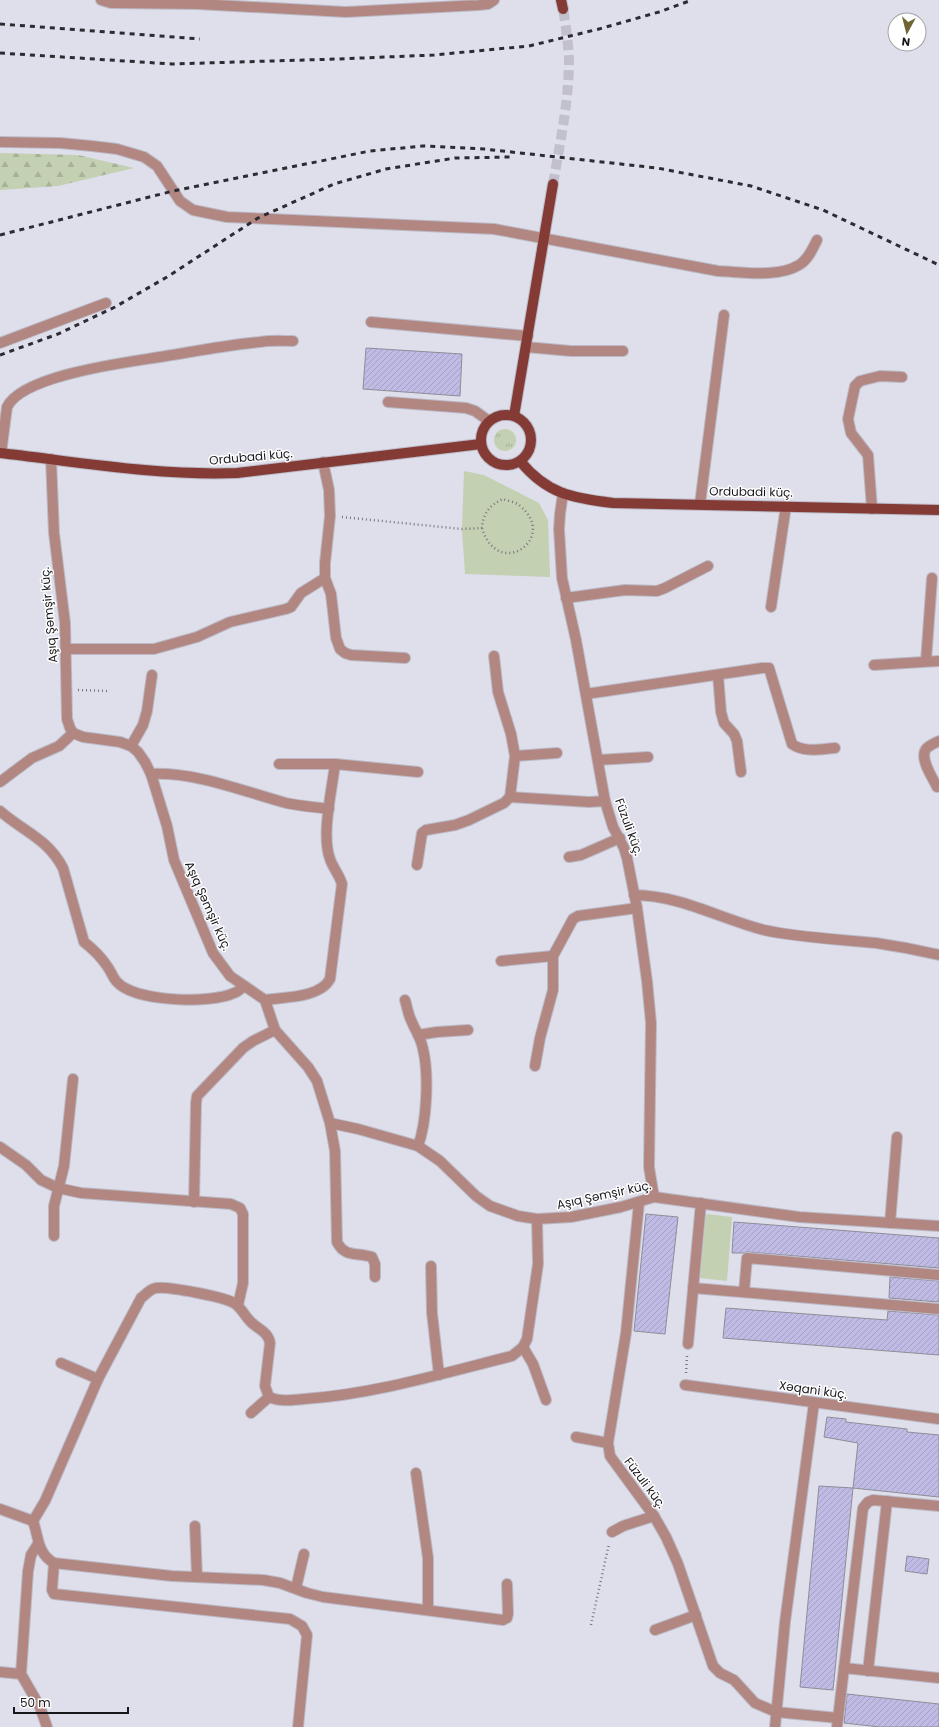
<svg xmlns="http://www.w3.org/2000/svg" width="939" height="1727" font-family="Poppins,sans-serif">
<defs>
<pattern id="grass-tufts" width="24" height="20" patternUnits="userSpaceOnUse"><rect width="24" height="20" fill="#c3d0b1"/><path d="M3 7l-1-3M5 7V3M7 7l1-3M15 17l-1-3M17 17v-4M19 17l1-3" fill="none" stroke="#a7b298"/></pattern>
<pattern id="forest-firs" width="22" height="20" patternUnits="userSpaceOnUse"><rect width="22" height="20" fill="#c3d0b1"/><path d="M5 1l3.5 6h-7zM16 11l3.5 6h-7z" fill="#a7b298"/></pattern>
<pattern id="building-hatch" width="6" height="6" patternUnits="userSpaceOnUse"><rect width="6" height="6" fill="#c0bbe5"/><path d="M-1 1l2-2M0 6l6-6M5 7l2-2" fill="none" stroke="#a4a0c4"/></pattern>
</defs>
<rect width="100%" height="100%" fill="#dfdeeb"/>
<circle fill="url(#grass-tufts)" cx="505" cy="440" r="11"/>
<polygon fill="url(#forest-firs)" points="0,153 78,155 134,168 58,186 0,190"/>
<g fill="#c3d0b1">
<polygon points="464,471 484,475 539,503 548,520 550,577 465,574 462,529"/>
<polygon points="706,1214 732,1217 727,1281 700,1278"/>
</g>
<g fill="url(#building-hatch)" stroke="#8e8c98">
<polygon points="366,348 462,354 460,396 363,389"/>
<polygon points="646,1214 678,1217 665,1334 634,1331"/>
<polygon points="734,1222 939,1238 939,1268 748,1252 743,1253 732,1253"/>
<polygon points="890,1277 939,1281 939,1302 889,1298"/>
<polygon points="726,1308 887,1320 888,1311 939,1315 939,1355 723,1338"/>
<polygon points="827,1417 846,1419 846,1422 907,1429 907,1432 939,1435 939,1497 853,1488 858,1443 824,1437"/>
<polygon points="819,1486 853,1488 833,1690 800,1687"/>
<polygon points="907,1556 929,1559 927,1574 905,1571"/>
<polygon points="847,1694 939,1704 939,1727 880,1727 844,1723"/>
</g>
<g fill="none" stroke-linecap="round" stroke-linejoin="round">
<path stroke="#c1c0cc" stroke-width="10" stroke-dasharray="10 5" stroke-linecap="butt" d="M553,184C560,143 569,101 569,59C568,42 566,26 563,9"/>
<g stroke="#bbbac6" stroke-width="12">
<g id="minor">
<polyline points="101,0 111,3 197,4 346,12 479,5 488,4 494,0"/>
<path d="M0,142L60,143L92,146L117,149L144,157L157,166L180,201L193,210L227,217L494,229L718,271C742,272 778,278 799,265C808,260 813,248 817,240"/>
<polyline points="371,322 528,336"/>
<polyline points="0,343 106,303"/>
<polyline points="526,347 571,351 623,351"/>
<polyline points="388,402 466,408 475,411 489,421"/>
<path d="M1,453L7,407C23,374 131,362 166,356C197,351 228,345 260,342C271,340 282,341 293,341"/>
<polyline points="51,459 54,533 65,623 67,719 70,728 73,733 83,737 120,742 131,746 138,752 145,762 151,774 167,826 174,860 213,953 230,976 265,1000 275,1030 308,1067 317,1081 330,1123 358,1129 418,1146 440,1161 476,1196 490,1206 518,1216 537,1219 571,1217 621,1207 654,1197 799,1217 939,1226"/>
<polyline points="323,462 329,490 330,516 325,563 325,578 331,594 336,638 340,649 345,653 351,655 405,658"/>
<polyline points="563,493 560,514 559,529 562,578 576,640 605,801 613,827 624,848 627,858 637,908 647,981 651,1023 649,1167 654,1197"/>
<polyline points="700,504 724,315"/>
<polyline points="872,509 868,455 851,433 848,419 855,386 860,381 880,376 902,377"/>
<polyline points="566,598 625,590 657,591 665,588 708,566"/>
<polyline points="771,607 786,506"/>
<polyline points="66,649 154,649 197,637 230,622 286,609 291,607 301,593 325,578"/>
<polyline points="926,661 932,578"/>
<polyline points="874,665 939,661"/>
<polyline points="718,675 721,712 724,723 734,734 737,741 741,772"/>
<path d="M586,694L762,668H769L792,744C804,753 821,749 835,748"/>
<polyline points="131,746 143,725 147,711 152,675"/>
<polyline points="515,756 557,753"/>
<polyline points="598,760 648,757"/>
<polyline points="279,764 335,764 418,772"/>
<path d="M151,774C197,772 242,791 286,803C300,806 315,807 329,809"/>
<polyline points="0,782 32,758 59,746 73,733"/>
<path d="M937,787C933,778 919,759 926,749C928,746 935,743 939,741"/>
<polyline points="510,797 589,802 605,801"/>
<path d="M0,811C24,832 47,838 63,868L84,942C93,949 101,957 107,966C111,971 113,978 117,982C135,1002 211,1004 234,993C237,992 241,989 244,986"/>
<polyline points="569,857 581,855 620,838"/>
<polyline points="417,865 422,833 426,830 455,825 469,820 504,803 510,797 515,756 511,734 498,692 494,656"/>
<path d="M634,895C679,895 721,919 764,930C800,938 839,939 876,943C897,946 918,950 939,955"/>
<polyline points="501,961 553,956"/>
<path d="M265,1000C284,997 320,998 330,979L342,884C339,874 333,868 330,859C321,835 332,790 335,764"/>
<path d="M405,1000C407,1006 408,1014 411,1020C415,1030 421,1038 423,1049C429,1074 427,1122 418,1146"/>
<polyline points="418,1035 437,1032 468,1030"/>
<polyline points="535,1066 540,1038 553,990 553,956 573,919 578,916 637,908"/>
<path d="M330,1123L335,1151L337,1242C345,1258 357,1252 372,1257L375,1264V1277"/>
<polyline points="0,1147 26,1165 41,1180 58,1188 81,1193 231,1204 240,1208 243,1214 243,1283 238,1305"/>
<polyline points="194,1202 196,1103 197,1096 243,1048 253,1041 275,1030"/>
<polyline points="639,1203 626,1333 608,1443 610,1456 654,1516 666,1537 678,1564 713,1666 720,1673 734,1680 755,1703 776,1712 838,1718"/>
<polyline points="890,1223 897,1137"/>
<polyline points="54,1236 54,1206 64,1166 73,1079"/>
<polyline points="431,1266 432,1313 439,1375"/>
<polyline points="693,1288 939,1309"/>
<polyline points="744,1292 747,1258 939,1275"/>
<polyline points="688,1344 701,1203"/>
<polyline points="523,1347 533,1364 546,1400"/>
<polyline points="61,1363 98,1379"/>
<polyline points="685,1385 939,1419"/>
<polyline points="251,1413 269,1397"/>
<polyline points="576,1437 608,1443"/>
<polyline points="416,1473 428,1558 428,1610"/>
<polyline points="0,1509 33,1521"/>
<path d="M33,1521L45,1501L98,1379L141,1298C146,1294 150,1289 156,1288C168,1286 224,1297 234,1303C241,1307 244,1315 250,1321C257,1329 268,1331 270,1343L265,1386L269,1397C280,1402 292,1400 304,1399C375,1394 444,1373 512,1356L523,1347L527,1339L538,1264L537,1219"/>
<path d="M33,1521C39,1538 37,1553 54,1563L172,1576L263,1580L280,1583L307,1593L323,1597L503,1620L507,1618L508,1614L507,1584"/>
<polyline points="195,1526 197,1577"/>
<polyline points="612,1532 623,1526 654,1516"/>
<polyline points="54,1563 52,1590 54,1594 290,1619 302,1626 307,1635 298,1727"/>
<polyline points="296,1588 304,1554"/>
<polyline points="655,1630 696,1615"/>
<polyline points="844,1668 939,1678"/>
<polyline points="868,1671 887,1501"/>
<polyline points="0,1672 21,1674 40,1707 47,1727"/>
<polyline points="21,1674 28,1571 31,1555 38,1544"/>
<polyline points="775,1727 785,1622 814,1403"/>
<polyline points="837,1727 863,1508 868,1502 873,1500 939,1506"/>
</g>
</g>
<g stroke="#bbbac6" stroke-width="12">
<g id="major">
<polyline points="561,0 563,9"/>
<circle cx="506" cy="440" r="25"/>
<polyline points="514,416 553,184"/>
<path d="M0,453C78,462 158,476 237,473L481,444"/>
<path d="M520,461C547,494 572,498 613,503L939,510"/>
</g>
</g>
<g stroke="#77767f" stroke-width="2.5" stroke-dasharray="1 3" stroke-linecap="butt">
<path d="M342,517L462,529L482,528C483,513 490,505 503,499C508,501 516,502 520,506C559,538 498,581 482,528"/>
<polyline points="78,690 110,691"/>
<polyline points="686,1373 687,1356"/>
<polyline points="591,1625 609,1544"/>
</g>
<use href="#minor" stroke="#b28782" stroke-width="10"/>
<use href="#major" stroke="#843b35" stroke-width="10"/>
<g stroke="#2c2b31" stroke-width="3" stroke-dasharray="5 5" stroke-linecap="butt">
<polyline points="0,24 200,39"/>
<polyline points="0,53 172,64 338,59 434,55 529,46 599,29 659,12 692,0"/>
<polyline points="0,235 173,191 370,151 423,146 484,149 657,168 751,186 823,210 939,265"/>
<polyline points="0,355 58,334 115,307 167,277 258,218 334,184 386,169 455,158 511,157"/>
</g>
</g>
<g text-anchor="middle" stroke-width="3" stroke-linejoin="round" paint-order="stroke">
<g font-size="12" fill="#17161b" stroke="#fff">
<text transform="translate(251 457) rotate(-5)" y="4">Ordubadi küç.</text>
<text transform="translate(751 492) rotate(1)" y="4">Ordubadi küç.</text>
<text transform="translate(49 615) rotate(-95)" y="4">Aşıq Şəmşir küç.</text>
<text transform="translate(629 827) rotate(70)" y="4">Füzuli küç.</text>
<text transform="translate(208 906) rotate(66)" y="4">Aşıq Şəmşir küç.</text>
<text transform="translate(604 1195) rotate(-12)" y="4">Aşıq Şəmşir küç.</text>
<text transform="translate(813 1390) rotate(8)" y="4">Xəqani küç.</text>
<text transform="translate(645 1483) rotate(53)" y="4">Füzuli küç.</text>
</g>
</g>
<g transform="translate(907 32) rotate(187)"><circle r="19" fill="#ffffff" stroke="#a2a2a4"/>
<path d="M0-3L7 15L0 10L-7 15Z" fill="#716633"/>
<text y="-6" font-size="11" font-weight="bold" text-anchor="middle" fill="#17161b">N</text>
</g>
<path d="M14 1707v6h114v-6" fill="none" stroke="#17161b" stroke-width="2"/>
<text x="20" y="1707" font-size="12" fill="#17161b" stroke="#ffffff" stroke-width="3" paint-order="stroke">50 m</text>
</svg>
